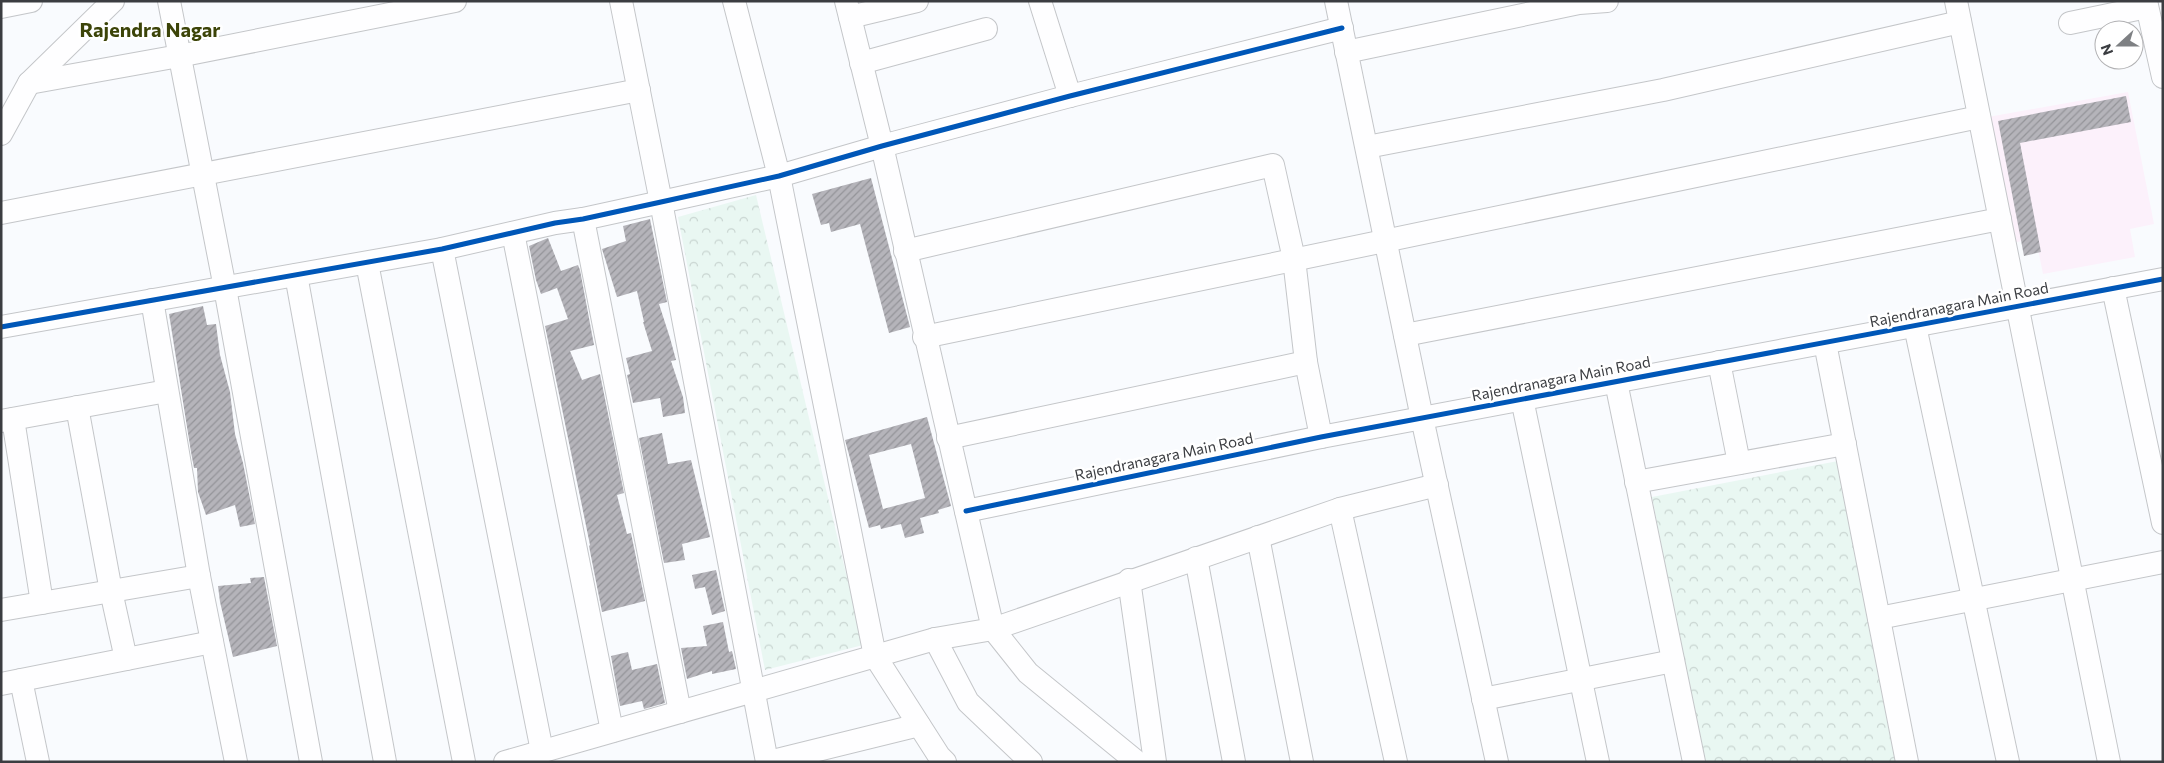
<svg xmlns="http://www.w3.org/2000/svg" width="2164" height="763" font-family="Commissioner,sans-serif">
<defs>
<pattern id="park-crowns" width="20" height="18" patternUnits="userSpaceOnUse" patternTransform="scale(1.25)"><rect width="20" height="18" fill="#e9f7f2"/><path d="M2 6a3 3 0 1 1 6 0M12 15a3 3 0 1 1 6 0" fill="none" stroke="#c9d5d1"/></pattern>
<pattern id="building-hatch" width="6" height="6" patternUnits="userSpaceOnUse" patternTransform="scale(1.25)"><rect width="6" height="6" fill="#b5b4ba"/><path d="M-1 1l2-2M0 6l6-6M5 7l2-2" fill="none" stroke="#949499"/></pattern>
</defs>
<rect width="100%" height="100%" fill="#f9fbfe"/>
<polygon fill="#fcf1fb" points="2128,92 2154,224 2130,229 2135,257 2043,274 2036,239 2011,243 1988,117"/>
<g fill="url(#park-crowns)">
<polygon points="756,195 863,645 765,670 678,217"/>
<polygon points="1838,461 1897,762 1703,762 1652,497"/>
</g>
<g fill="url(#building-hatch)" fill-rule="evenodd">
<polygon points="2126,96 2131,122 2020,143 2041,252 2024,256 1998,121"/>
<polygon points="871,178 910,327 889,333 860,224 831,232 829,223 821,225 812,194"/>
<polygon points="650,219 667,302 659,304 670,338 676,360 671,361 683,397 685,413 663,417 660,398 633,403 627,375 630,374 626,358 652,351 643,322 644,322 637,291 617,297 602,249 626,241 623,226"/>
<polygon points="548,238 561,271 578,265 580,270 594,345 570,351 582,380 600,374 624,493 617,495 627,534 631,533 645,601 602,612 589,546 590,545 545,326 568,319 557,288 541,294 536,280 529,246"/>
<polygon points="203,306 207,325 216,324 220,355 230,392 235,434 243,463 255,524 240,527 235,505 206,515 198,492 197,468 194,468 191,452 169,314"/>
<path d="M927,417L951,506L938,510L939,513L920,518L924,533L905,538L901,524L881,529L880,525L869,528L845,440ZM911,444L925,498L883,509L869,455Z"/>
<polygon points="662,433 668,464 691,460 710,537 682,544 685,560 664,563 639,438"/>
<polygon points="716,570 725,611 712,615 705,587 695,589 692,575"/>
<polygon points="264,577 277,646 233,657 220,602 218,586 251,583 250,578"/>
<polygon points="723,622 729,652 732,651 736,669 712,674 712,671 687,679 681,648 707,646 703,626"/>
<polygon points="628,652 632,670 657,664 665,703 644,709 642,701 620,706 611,656"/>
</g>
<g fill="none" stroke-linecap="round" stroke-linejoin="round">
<g stroke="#c4c6c9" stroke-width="24">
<g id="minor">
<polyline points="169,1 225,288 311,762"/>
<polyline points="621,1 661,202 767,762"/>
<polyline points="734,1 779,176 875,656 939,756 945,762"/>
<polyline points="846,1 882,146 993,629 1028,673 1137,762"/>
<polyline points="1040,1 1070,96"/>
<polyline points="1336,1 1422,418 1497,762"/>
<polyline points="1956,1 2109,762"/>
<polyline points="2146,1 2163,77"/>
<polyline points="1,7 31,1"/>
<polyline points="850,17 917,1"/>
<polyline points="2070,23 2147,7"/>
<polyline points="1346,52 1579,3 1607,1"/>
<polyline points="861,63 986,29"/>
<polyline points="29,83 179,56 455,1"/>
<polyline points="1,134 29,83 113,1"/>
<polyline points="1367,147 1663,90 1960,22"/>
<polyline points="1,213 639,90"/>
<polyline points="583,219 680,712"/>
<polyline points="513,233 612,731"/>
<polyline points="442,249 542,751"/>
<polyline points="905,251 1273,165 1294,259 1306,362 1321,437"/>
<polyline points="367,263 464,762"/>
<polyline points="296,275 385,762"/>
<polyline points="2113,288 2163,523"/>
<polyline points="152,300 199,576 236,762"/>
<polyline points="1915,326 2008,762"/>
<polyline points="1,327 442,249 555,223 583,219 661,202 779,176 882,146 1070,96 1342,28"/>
<polyline points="1405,335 2000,219"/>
<polyline points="924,337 1979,117"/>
<polyline points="1825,343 1907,762"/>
<polyline points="1719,362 1739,463"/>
<polyline points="1616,382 1694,762"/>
<polyline points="1522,399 1598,762"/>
<polyline points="77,407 111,591 126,659"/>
<polyline points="13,419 42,603"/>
<polyline points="1,421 167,391"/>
<polyline points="948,438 1306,362"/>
<polyline points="1636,482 1845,444"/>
<polyline points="1340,509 1396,762"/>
<polyline points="966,511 1321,437 2163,279"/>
<polyline points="1258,537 1302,762"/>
<polyline points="1196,558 1234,762"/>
<polyline points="1129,580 1155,762"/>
<polyline points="1,610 199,576"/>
<polyline points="1879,618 2163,562"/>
<polyline points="935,639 968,702 1031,762"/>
<polyline points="21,680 38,762"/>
<polyline points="1,684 212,642"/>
<polyline points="1483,699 1673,661"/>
<polyline points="505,762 935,639 993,629 1340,509 1437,485"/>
<polyline points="769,762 919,725"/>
</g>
</g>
<use href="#minor" stroke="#fefeff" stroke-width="22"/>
<g stroke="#fff" stroke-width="8">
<g id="cycleway">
<polyline points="1,327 442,249 555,223 583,219 661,202 779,176 882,146 1070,96 1342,28"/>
<polyline points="966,511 1321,437 2163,279"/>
</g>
</g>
<use href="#cycleway" stroke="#0057b8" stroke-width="5"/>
</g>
<g text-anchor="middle" stroke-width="5" stroke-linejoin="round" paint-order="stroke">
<g font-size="15" fill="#3b3d41" stroke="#fff">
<text transform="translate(1959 305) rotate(-11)" y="5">Rajendranagara Main Road</text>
<text transform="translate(1561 379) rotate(-11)" y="5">Rajendranagara Main Road</text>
<text transform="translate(1164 457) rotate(-12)" y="5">Rajendranagara Main Road</text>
</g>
<g font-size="20" font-weight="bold" fill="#3c4408" stroke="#fff">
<text x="150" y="37">Rajendra Nagar</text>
</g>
</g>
<rect width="2164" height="763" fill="none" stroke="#3b3d41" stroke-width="5"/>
<g transform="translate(2119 45) rotate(249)"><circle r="24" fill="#ffffff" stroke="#b1b1b3"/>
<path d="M0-4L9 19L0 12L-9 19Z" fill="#7e8083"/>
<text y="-8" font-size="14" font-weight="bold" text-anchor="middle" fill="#3b3d41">N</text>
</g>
</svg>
